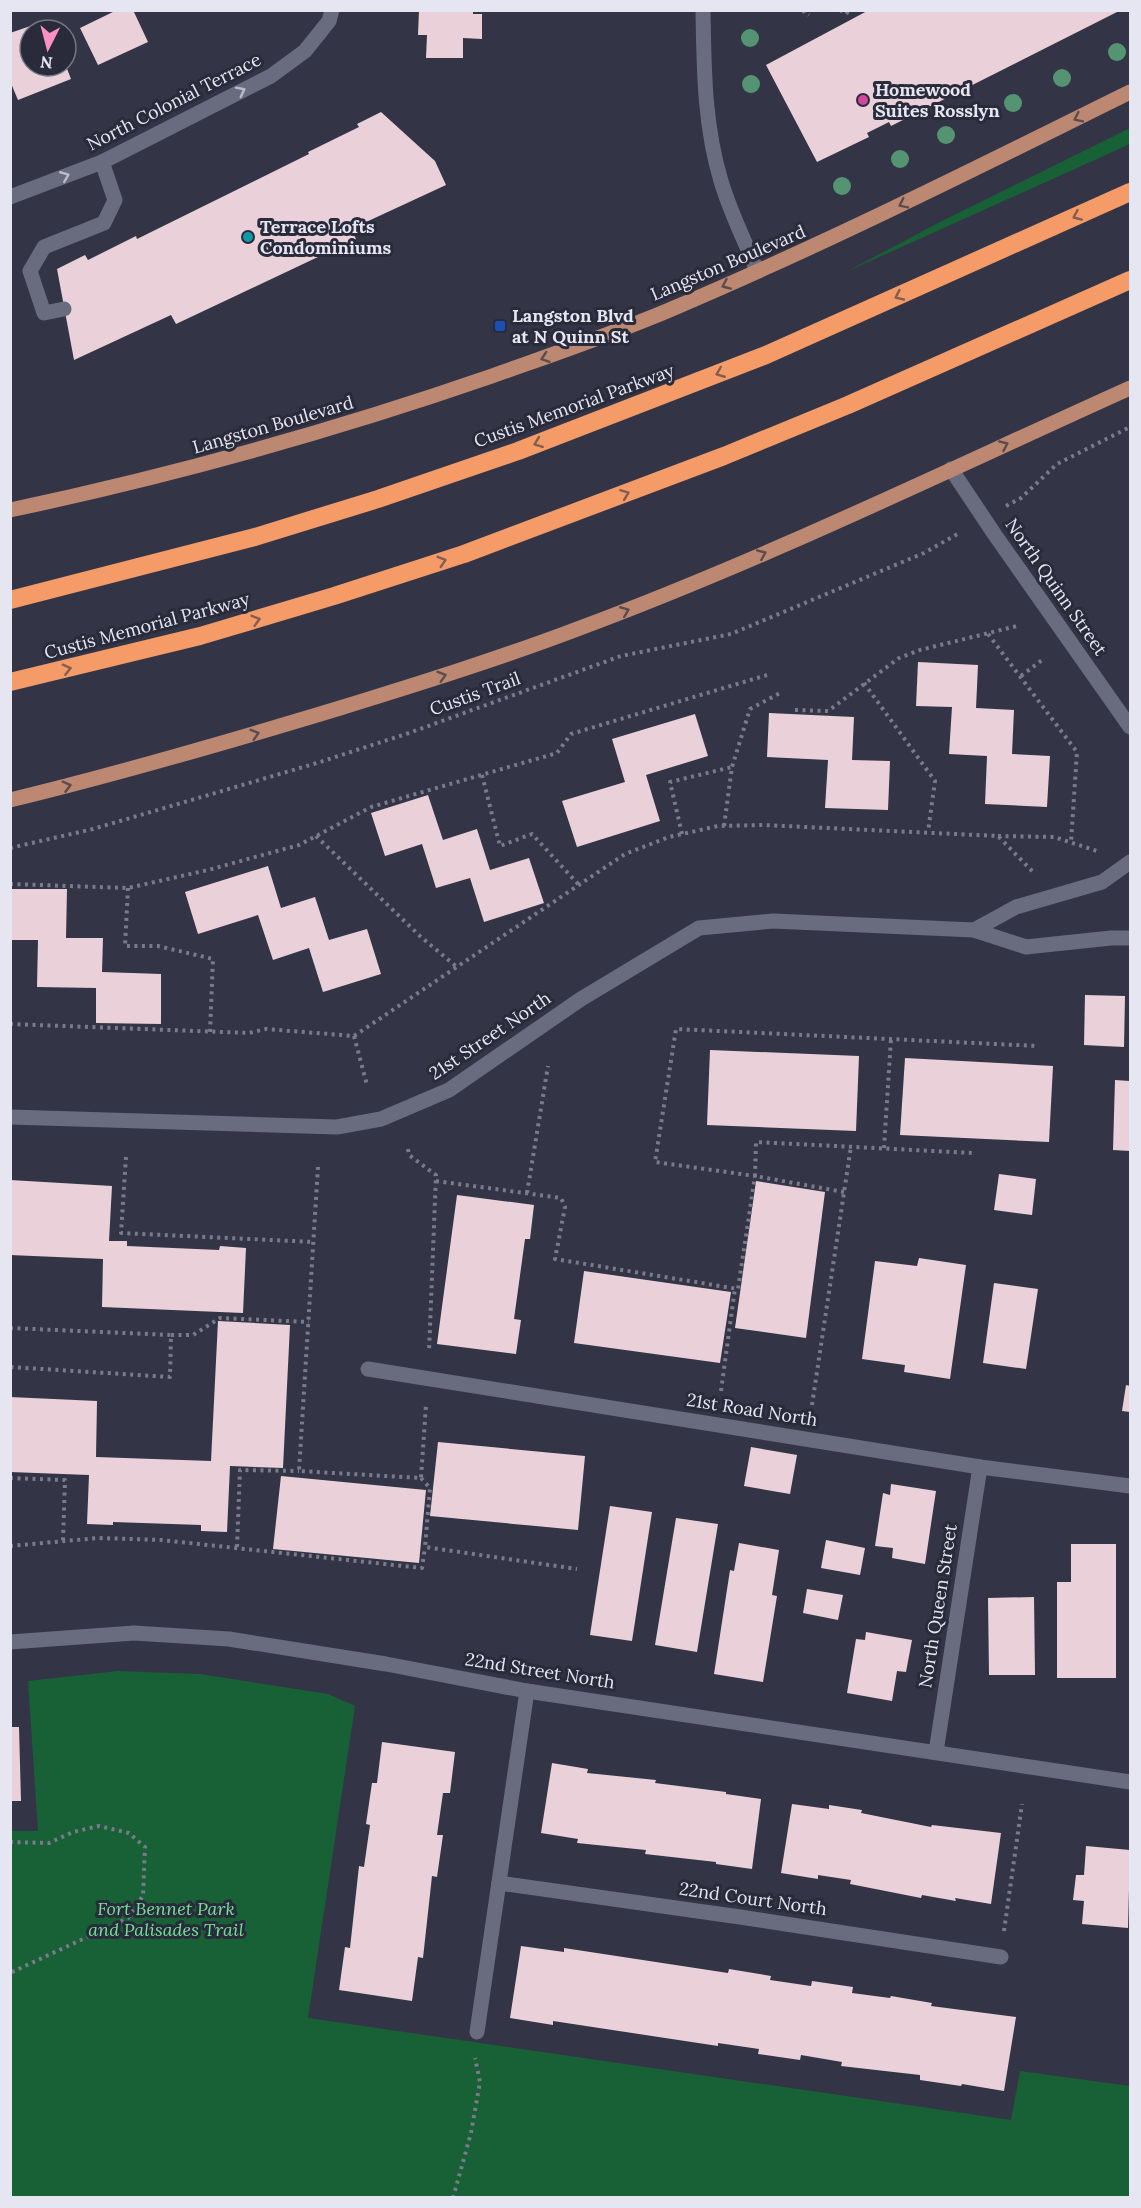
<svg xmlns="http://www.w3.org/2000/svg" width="1141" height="2208" font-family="Lora,serif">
<rect width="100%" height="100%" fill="#333546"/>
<g fill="#186036">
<polygon points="1130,128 1130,144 846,272 940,222"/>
<polygon points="118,1671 200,1674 328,1694 355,1706 308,2018 1011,2120 1020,2071 1130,2086 1130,2197 11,2197 11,1831 38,1831 28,1681"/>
</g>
<g fill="#ead1d9">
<polygon points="117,10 133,10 148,42 98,65 80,28"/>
<polygon points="419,10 473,10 473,14 482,14 482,39 463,38 463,58 426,58 427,35 418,35"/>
<polygon points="869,10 1121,10 891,126 889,122 867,133 869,137 817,162 766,65"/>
<polygon points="48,20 52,30 30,30 30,66 66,66 71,79 18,100 10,81 10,33"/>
<polygon points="381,112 435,161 446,185 351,229 356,239 176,324 171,315 74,360 57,269 85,255 88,260 136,236 137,239 309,154 308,152 359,127 357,124"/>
<polygon points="918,662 978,665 976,708 1014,710 1012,754 1050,756 1047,807 985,804 987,756 949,754 952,707 916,706"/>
<polygon points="769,713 854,717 852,760 890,761 888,810 825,808 828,760 767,757"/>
<polygon points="695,714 708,756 646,775 660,821 577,847 562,801 625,782 612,739"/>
<polygon points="428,795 443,840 477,829 490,870 529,858 544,903 484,922 470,878 436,888 422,844 385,856 371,813"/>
<polygon points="268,866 281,908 315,897 329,940 367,929 381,974 323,992 309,948 273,960 258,915 198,934 185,892"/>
<polygon points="10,889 67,889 66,938 103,938 102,972 161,974 161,1024 96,1023 96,988 37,987 38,940 10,940"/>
<polygon points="1085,995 1125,996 1124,1047 1084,1045"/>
<polygon points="710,1050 859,1056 856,1131 707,1125"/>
<polygon points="905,1058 1053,1066 1049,1142 900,1135"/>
<polygon points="1115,1080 1130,1081 1130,1151 1113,1150"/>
<polygon points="999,1174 1036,1179 1032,1215 994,1210"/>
<polygon points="10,1180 112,1186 109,1241 127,1241 127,1246 219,1250 220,1246 246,1248 243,1313 102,1307 103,1259 10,1255"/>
<polygon points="756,1181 825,1192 806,1338 735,1328"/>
<polygon points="457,1195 534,1205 530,1239 525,1239 514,1319 521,1320 516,1354 437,1344"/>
<polygon points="919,1258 966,1265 950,1379 904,1372 905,1365 862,1359 875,1261 917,1266"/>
<polygon points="584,1271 731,1292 720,1363 574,1343"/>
<polygon points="994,1283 1038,1289 1026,1369 983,1363"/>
<polygon points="218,1321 290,1325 283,1468 230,1466 227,1532 201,1531 201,1525 113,1522 113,1525 87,1524 89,1475 10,1472 10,1397 97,1401 96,1457 211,1461"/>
<polygon points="1126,1385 1130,1386 1130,1412 1122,1411"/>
<polygon points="438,1442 585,1456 578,1530 430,1516"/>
<polygon points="751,1447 797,1455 790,1494 744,1486"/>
<polygon points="281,1476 426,1490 419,1563 273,1549"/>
<polygon points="891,1484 936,1491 925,1564 892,1558 893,1548 875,1546 883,1493 890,1495"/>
<polygon points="610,1506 652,1512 632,1641 590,1635"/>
<polygon points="676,1518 718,1524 697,1652 655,1645"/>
<polygon points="826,1540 865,1548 860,1575 821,1568"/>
<polygon points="739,1543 779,1550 772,1595 777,1596 763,1682 714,1674 730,1570 734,1571"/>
<polygon points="1071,1544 1116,1544 1116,1678 1057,1678 1057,1582 1071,1582"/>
<polygon points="807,1589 843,1595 838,1620 803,1613"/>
<polygon points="1034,1597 1035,1675 989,1675 988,1598"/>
<polygon points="866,1632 912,1640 906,1672 897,1671 892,1701 847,1693 856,1639 865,1640"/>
<polygon points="10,1727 19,1727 21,1801 10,1801"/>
<polygon points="382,1742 455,1752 450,1793 443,1793 437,1835 443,1835 437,1877 432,1876 423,1958 418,1957 412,2001 339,1990 345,1947 350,1948 359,1866 364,1867 370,1825 366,1824 372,1783 377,1783"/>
<polygon points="552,1763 588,1769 587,1773 656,1780 655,1783 726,1792 726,1794 761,1799 752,1869 716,1864 716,1862 645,1854 646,1850 577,1843 578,1839 541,1833"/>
<polygon points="792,1804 829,1809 829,1805 862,1810 861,1813 931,1827 932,1825 1001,1833 991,1904 955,1898 956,1901 922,1895 921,1898 850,1884 851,1880 818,1875 818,1879 781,1873"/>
<polygon points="1086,1846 1130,1850 1128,1928 1082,1924 1084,1901 1073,1900 1076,1875 1084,1875"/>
<polygon points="521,1946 564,1952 564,1948 728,1973 729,1969 771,1976 770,1980 811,1986 812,1981 853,1987 852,1993 890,1998 891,1996 932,2003 931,2006 1016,2017 1004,2091 962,2084 961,2086 920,2080 920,2075 841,2066 842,2062 801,2055 800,2060 758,2054 759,2049 718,2043 718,2046 553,2021 553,2025 510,2018"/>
</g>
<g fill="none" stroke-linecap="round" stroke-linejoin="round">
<g stroke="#7a7b8a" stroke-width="4" stroke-dasharray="3 4.5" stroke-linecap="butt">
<polyline points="805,10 804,12 809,15"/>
<polyline points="840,10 846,14 849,10"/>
<polyline points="1006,506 1021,498 1057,464 1130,427"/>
<polyline points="988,634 1077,752 1071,842"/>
<polyline points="1021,676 1042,660"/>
<polyline points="864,683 935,781 928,832"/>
<polyline points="795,710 828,711 899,658 920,650 1017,626"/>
<polyline points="482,775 500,846 532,834 579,885"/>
<polyline points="724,826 732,767 750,709 780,693"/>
<polyline points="682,834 670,782 732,767"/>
<polyline points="316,836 421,937 457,967"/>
<polyline points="998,836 1054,837 1097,851"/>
<polyline points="10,848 93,829 317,763 409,733 621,656 731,634 924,553 961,532"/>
<polyline points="10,884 128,888 208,870 299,845 371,807 557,753 571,734 767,675"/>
<polyline points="128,888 125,946 158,946 213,959 210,1032"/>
<polyline points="10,1024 249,1033 266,1029 354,1036 625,854 669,837 718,826 763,825 998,836 1034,873"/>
<polyline points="354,1036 367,1085"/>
<polyline points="884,1148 891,1039"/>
<polyline points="408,1149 409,1155 436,1175 429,1352"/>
<polyline points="126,1157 121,1233 314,1242"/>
<polyline points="318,1167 299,1471 421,1478 426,1405"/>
<polyline points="436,1181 561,1198 565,1207 555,1259 738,1289 755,1176 655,1162 676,1029 1038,1046"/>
<polyline points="844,1192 755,1176 756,1142 973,1153"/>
<polyline points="527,1193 548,1066"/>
<polyline points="10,1328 171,1335 170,1377 10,1367"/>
<polyline points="171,1335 193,1335 220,1318 309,1322"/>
<polyline points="721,1391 735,1288"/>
<polyline points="812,1405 851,1146"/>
<polyline points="10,1478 65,1480 63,1541"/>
<polyline points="421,1478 430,1488 425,1547 577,1569"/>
<polyline points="10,1546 98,1538 161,1540 422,1568 425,1547"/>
<polyline points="237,1547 240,1470 299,1471"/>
<polyline points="10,1842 49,1843 73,1832 99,1826 129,1833 145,1847 143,1896 128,1918 10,1973"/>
<polyline points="1004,1931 1022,1804"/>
<polyline points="453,2198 471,2133 480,2082 475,2058"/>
</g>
<g stroke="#696c7f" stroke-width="15">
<path d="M703,10C704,68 704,125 721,181C730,212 745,241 757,271"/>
<polyline points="10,197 102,162 271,76 305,51 329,21 332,10"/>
<polyline points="64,309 44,313 30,271 44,247 104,223 115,200 102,162"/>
<polyline points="951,469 995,535 1130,727"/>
<polyline points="974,930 1016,907 1102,882 1130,862"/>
<polyline points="10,1117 337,1127 381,1119 449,1090 581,999 699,928 773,921 974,930 1026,947 1111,938 1130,938"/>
<polyline points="368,1369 980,1467 1130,1486"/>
<polyline points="10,1642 134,1633 229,1639 386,1664 527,1691 1130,1782"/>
<polyline points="936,1752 980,1467"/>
<polyline points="499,1883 740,1917 1001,1957"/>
<polyline points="477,2032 527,1691"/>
</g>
<g stroke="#bc8871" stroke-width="15">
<path d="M10,510C175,475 333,431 492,376C551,355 610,335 667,311C825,244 977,168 1130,92"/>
<path d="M10,800C122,773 231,741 340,708C421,683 501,658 580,628C768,558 948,470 1130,388"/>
</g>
<g stroke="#f49b68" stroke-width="18">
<polyline points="10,600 255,537 378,499 518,451 766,355 1130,192"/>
<polyline points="10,682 200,636 334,596 464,554 724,456 848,405 1130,280"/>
</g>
</g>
<g fill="#559473">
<circle cx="750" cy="38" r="9"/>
<circle cx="1117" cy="52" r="9"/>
<circle cx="1062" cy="78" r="9"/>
<circle cx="751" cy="84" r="9"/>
<circle cx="1013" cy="103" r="9"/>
<circle cx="946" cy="135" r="9"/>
<circle cx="900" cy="159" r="9"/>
<circle cx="842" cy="186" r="9"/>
</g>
<defs><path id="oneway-chevron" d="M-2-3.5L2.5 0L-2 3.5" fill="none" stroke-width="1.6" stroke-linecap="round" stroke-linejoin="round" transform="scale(1.5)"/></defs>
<g stroke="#babbc9">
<use href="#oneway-chevron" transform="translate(241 91) rotate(-27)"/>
<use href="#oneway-chevron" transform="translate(65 176) rotate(-22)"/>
</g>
<g stroke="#5c4c4e">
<use href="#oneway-chevron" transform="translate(1078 118) rotate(154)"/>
<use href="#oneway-chevron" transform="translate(903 204) rotate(154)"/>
<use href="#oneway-chevron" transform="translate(726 285) rotate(156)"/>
<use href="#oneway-chevron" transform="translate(545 358) rotate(161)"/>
<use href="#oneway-chevron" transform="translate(1004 445) rotate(-24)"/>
<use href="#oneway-chevron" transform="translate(762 554) rotate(-23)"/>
<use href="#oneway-chevron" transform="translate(625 611) rotate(-22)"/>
<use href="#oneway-chevron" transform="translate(442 676) rotate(-17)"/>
<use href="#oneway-chevron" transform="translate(255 734) rotate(-17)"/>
<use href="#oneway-chevron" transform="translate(67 786) rotate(-15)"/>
</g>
<g stroke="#845d4f">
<use href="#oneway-chevron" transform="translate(1077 216) rotate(156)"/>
<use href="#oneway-chevron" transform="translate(899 296) rotate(155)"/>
<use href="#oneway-chevron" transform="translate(720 373) rotate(158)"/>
<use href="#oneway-chevron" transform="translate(538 443) rotate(159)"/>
<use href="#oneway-chevron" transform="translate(625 494) rotate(-21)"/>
<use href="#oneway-chevron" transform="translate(442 561) rotate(-18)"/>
<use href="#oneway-chevron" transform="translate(256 620) rotate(-16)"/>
<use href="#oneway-chevron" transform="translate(67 669) rotate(-14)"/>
</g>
<circle fill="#d1479c" stroke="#292b3b" stroke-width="2" cx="863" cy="100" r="6"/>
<circle fill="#0f9aa8" stroke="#292b3b" stroke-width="2" cx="248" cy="237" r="6"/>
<rect fill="#1a4fb4" stroke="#292b3b" stroke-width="2" x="494" y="320" width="12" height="12" rx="3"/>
<g text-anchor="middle" stroke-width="6" stroke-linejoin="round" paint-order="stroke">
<g font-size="18" font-weight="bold" fill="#e5e6f1" stroke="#292b3b" text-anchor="start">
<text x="875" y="96">Homewood<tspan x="875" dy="21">Suites Rosslyn</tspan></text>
<text x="260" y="233">Terrace Lofts<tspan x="260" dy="21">Condominiums</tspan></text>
<text x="512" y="322">Langston Blvd<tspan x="512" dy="21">at N Quinn St</tspan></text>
</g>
<g font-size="18" fill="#e5e6f1" stroke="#292b3b">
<text transform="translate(174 102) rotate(-27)" y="6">North Colonial Terrace</text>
<text transform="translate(728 263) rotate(-23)" y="6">Langston Boulevard</text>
<text transform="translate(574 406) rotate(-20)" y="6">Custis Memorial Parkway</text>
<text transform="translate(273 425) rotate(-16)" y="6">Langston Boulevard</text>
<text transform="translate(1056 587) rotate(55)" y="6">North Quinn Street</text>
<text transform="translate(147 626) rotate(-15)" y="6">Custis Memorial Parkway</text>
<text transform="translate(475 694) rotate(-20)" y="6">Custis Trail</text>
<text transform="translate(490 1036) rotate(-34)" y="6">21st Street North</text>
<text transform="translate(752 1410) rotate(9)" y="6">21st Road North</text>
<text transform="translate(938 1606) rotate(-81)" y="6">North Queen Street</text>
<text transform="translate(540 1671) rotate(9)" y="6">22nd Street North</text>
<text transform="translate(753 1899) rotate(8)" y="6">22nd Court North</text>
</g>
<g font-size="18" font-style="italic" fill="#71e197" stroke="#292b3b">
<text x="166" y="1915">Fort Bennet Park<tspan x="166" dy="21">and Palisades Trail</tspan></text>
</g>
</g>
<rect width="1141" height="2208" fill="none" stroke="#e5e6f1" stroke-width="24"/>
<g transform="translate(48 48) rotate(186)"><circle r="28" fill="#292b3b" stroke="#747684" stroke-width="1.5"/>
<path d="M0-4.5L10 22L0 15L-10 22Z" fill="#fc8fc3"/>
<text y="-9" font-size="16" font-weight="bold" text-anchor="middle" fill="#e5e6f1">N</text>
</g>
</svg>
